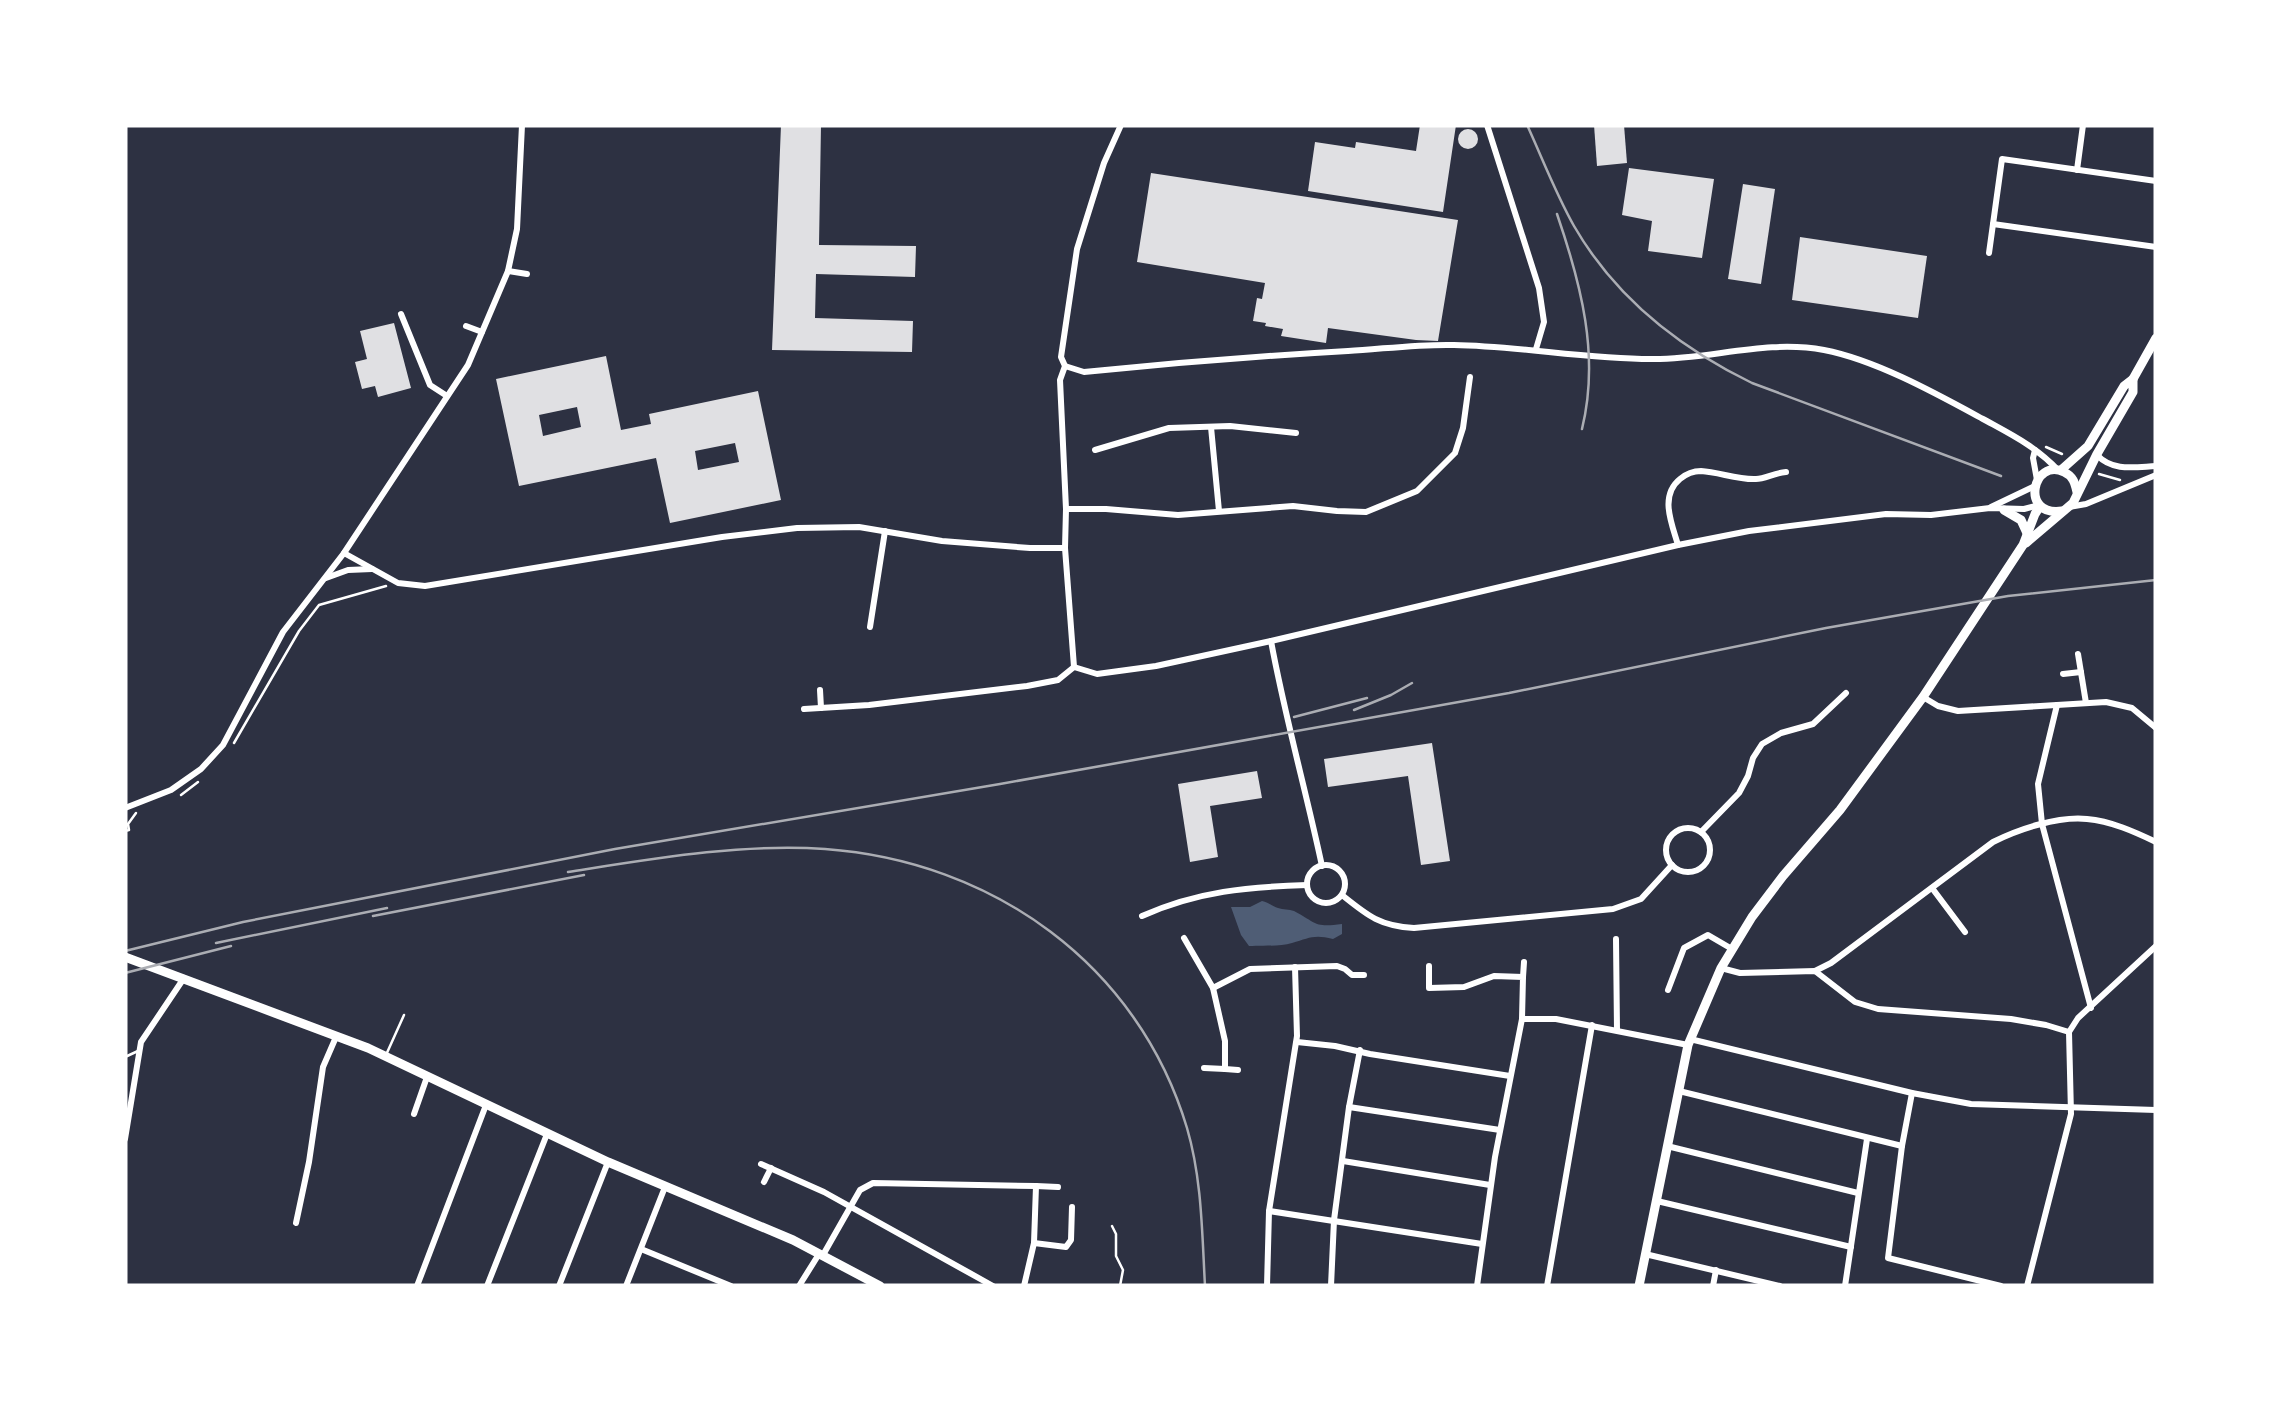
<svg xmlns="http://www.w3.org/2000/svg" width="2281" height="1411" font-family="'Fira Sans',sans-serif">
<rect width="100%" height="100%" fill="#2d3142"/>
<path fill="#4f5d75" d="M1262,901C1268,902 1272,906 1278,908C1283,910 1289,909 1294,911C1317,923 1314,928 1342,924V934L1333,939C1314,934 1309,938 1292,943C1280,947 1262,945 1249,946L1241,935L1231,907H1250Z"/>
<g fill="#e0e0e3" fill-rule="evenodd">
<polygon points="781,125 821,125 819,245 916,246 915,277 816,274 815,318 913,321 912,352 772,350"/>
<polygon points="1420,125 1456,125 1443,212 1308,191 1315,142 1355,148 1356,142 1416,151"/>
<polygon points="1594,125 1624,125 1627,163 1597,166"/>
<circle cx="1468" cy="139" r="10"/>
<polygon points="1629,168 1714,179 1702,258 1648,251 1652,221 1622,215"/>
<polygon points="1151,173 1458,220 1438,341 1416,340 1328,328 1326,343 1281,336 1283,329 1265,326 1266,323 1253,321 1257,298 1262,299 1265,283 1137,262"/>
<polygon points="1743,184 1775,189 1761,284 1728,279"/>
<polygon points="1800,237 1927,256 1918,318 1792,300"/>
<polygon points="394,323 411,388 378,397 375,386 362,389 355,362 367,359 360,331"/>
<path d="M606,356L621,430L651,424L649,414L758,391L781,500L670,523L656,458L519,486L496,379ZM577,407L581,427L543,436L539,415ZM735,443L739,462L698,470L695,451Z"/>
<polygon points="1432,743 1450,861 1421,865 1408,776 1328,787 1324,759"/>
<polygon points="1257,771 1262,798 1210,806 1218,857 1190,862 1178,784"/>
</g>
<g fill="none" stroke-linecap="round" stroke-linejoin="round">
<g stroke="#fff" stroke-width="2.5">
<polyline points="2046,447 2062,454"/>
<polyline points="2099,474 2120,480"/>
<polyline points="234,743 299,631 319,605 386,586"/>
<polyline points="181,795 198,782"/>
<polyline points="125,831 129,830 128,824 136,813"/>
</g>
<g stroke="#fff" stroke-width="2.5">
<polyline points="386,1055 404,1015"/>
<polyline points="125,1057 138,1051"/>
<polyline points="1112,1226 1116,1234 1116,1256 1123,1270 1120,1286"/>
</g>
<g stroke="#fff" stroke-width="6">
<polyline points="1487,125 1539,288 1544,322 1536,349"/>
<polyline points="2077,170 2083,125"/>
<polyline points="1993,224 2156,247"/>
<polyline points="1989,253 2002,159 2156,181"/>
<polyline points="508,271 527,274"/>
<polyline points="401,314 430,385 447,396"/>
<polyline points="466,326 482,332"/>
<path d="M1065,366L1084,372C1172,363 1260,356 1348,351C1383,349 1419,344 1454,345C1520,346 1585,359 1651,359C1709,360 1765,339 1824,350C1876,360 1937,394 1983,419C2012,435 2035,446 2058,470"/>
<polyline points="1211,427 1219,511"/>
<polyline points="1095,450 1169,428 1230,426 1296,433"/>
<polyline points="2035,450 2033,458 2037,480"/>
<path d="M2097,455C2113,472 2135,467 2156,466"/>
<polyline points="1991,507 2035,486"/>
<polyline points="2069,507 2086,504 2156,475"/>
<polyline points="1066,509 1106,509 1178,515 1293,506 1337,511 1366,512 1417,491 1455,453 1463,428 1470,377"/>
<path d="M1678,545C1672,524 1659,496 1680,479C1686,474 1693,471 1701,471C1719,472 1738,480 1756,479C1765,479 1774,473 1786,472"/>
<polyline points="344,553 398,583 425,586 722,537 797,528 859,527 942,541 1030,548 1065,548"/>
<polyline points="326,578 348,570 372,569"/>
<polyline points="870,627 885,531"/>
<path d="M1271,641C1285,717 1306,791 1322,866"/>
<polyline points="2078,654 2086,703"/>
<polyline points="1074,667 1097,674 1156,666 1271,641 1678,545 1749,531 1886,514 1931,515 1990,508 2024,509 2039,505"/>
<polyline points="1074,667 1065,548 1066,509 1060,380 1065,366 1061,357 1077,249 1104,163 1121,125"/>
<polyline points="2063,674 2081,672"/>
<polyline points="820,690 821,708"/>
<polyline points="1923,697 1938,706 1958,711 2106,702 2132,708 2156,728"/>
<polyline points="2057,705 2038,784 2042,824 2091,1008"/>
<polyline points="804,709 869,705 1027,686 1058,680 1074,667"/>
<polyline points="125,808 171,790 201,769 223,745 283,632 344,553 468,365 508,271 517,229 522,125"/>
<circle cx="1688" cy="850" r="22"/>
<polyline points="1701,832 1739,793 1748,776 1753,758 1762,744 1781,733 1813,724 1846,693"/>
<circle cx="1326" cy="884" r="19"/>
<polyline points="1932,888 1965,932"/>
<path d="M1342,895C1368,916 1380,926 1414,928L1613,909L1641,899L1672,865"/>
<path d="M1142,916C1198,891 1248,887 1307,885"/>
<polyline points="1184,938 1213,988 1225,1041 1225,1069 1238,1070"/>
<polyline points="1616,939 1617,1030"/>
<polyline points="1429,966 1429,988 1464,987 1494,976 1523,977 1522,1019 1495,1157 1477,1286"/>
<polyline points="1721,968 1740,973 1815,971 1855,1002 1878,1009 2011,1019 2046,1025 2069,1032"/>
<path d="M1815,971L1831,963L1993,842C2019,829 2058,816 2087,819C2111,821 2135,832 2156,842"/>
<polyline points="1523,977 1524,962"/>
<polyline points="1213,988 1250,969 1337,966 1345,969 1352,975 1364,975"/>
<polyline points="1668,990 1684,948 1708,935 1732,949"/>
<polyline points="1522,1019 1556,1019 1688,1045"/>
<polyline points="1690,1039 1912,1093 1971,1104 2156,1110"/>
<polyline points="1297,1042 1335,1046 1370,1054 1510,1076"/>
<polyline points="1204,1068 1225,1069"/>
<polyline points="1679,1091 1902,1146"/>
<polyline points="1912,1093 1902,1146 1888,1258 2001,1286"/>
<polyline points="1349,1107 1500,1130"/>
<polyline points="414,1114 427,1077"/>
<polyline points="125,1139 141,1042 184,978"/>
<polyline points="1667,1146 1858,1193"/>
<polyline points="1343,1161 1490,1185"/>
<polyline points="761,1164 824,1192 993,1286"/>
<polyline points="764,1182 771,1168"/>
<polyline points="1036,1186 1058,1187"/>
<polyline points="1657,1201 1851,1247"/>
<polyline points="1269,1211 1482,1244"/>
<polyline points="296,1223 309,1162 323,1067 336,1037"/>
<polyline points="1034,1243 1066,1247 1071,1240 1072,1207"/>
<polyline points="641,1249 731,1286"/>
<polyline points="1645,1254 1780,1286"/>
<polyline points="823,1255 860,1190 873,1183 1036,1186 1034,1243 1024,1286"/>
<polyline points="417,1286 486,1105"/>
<polyline points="487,1286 547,1134"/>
<polyline points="559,1286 608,1162"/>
<polyline points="626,1286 665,1187"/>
<polyline points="799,1286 819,1254"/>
<polyline points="1267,1286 1269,1211 1297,1036 1295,967"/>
<polyline points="1331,1286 1334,1220 1349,1107 1360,1050"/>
<polyline points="1547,1286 1592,1025"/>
<polyline points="1713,1286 1716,1270"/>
<polyline points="1845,1286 1867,1139"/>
<polyline points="2027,1286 2071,1114 2069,1032 2078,1018 2156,946"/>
</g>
<g stroke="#fff" stroke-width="9">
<polyline points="2061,470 2088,446 2124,386 2133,379 2156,338"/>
<polyline points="2004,510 2021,520 2027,533"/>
<path d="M2062,511C2019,517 2033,457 2064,472C2073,476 2075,483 2077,492"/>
<polyline points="2026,543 2073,503 2097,454 2133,392 2133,379"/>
<polyline points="125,957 368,1048 608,1162 793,1240 880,1286"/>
<polyline points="1639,1286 1688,1045 1721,968 1752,917 1783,876 1840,810 1923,697 2023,545 2035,514 2040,506"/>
</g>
<g stroke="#abadb3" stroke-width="2.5">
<path d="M1528,127C1543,160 1556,194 1574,226C1615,297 1680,348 1752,383L2001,476"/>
<path d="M1557,214C1581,284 1600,356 1582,429"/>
<polyline points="1354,710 1391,695 1412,683"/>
<polyline points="1294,717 1367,698"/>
<path d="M568,872C651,859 742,843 825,849C992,861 1138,964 1187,1128C1202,1179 1202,1233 1205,1286"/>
<polyline points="373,916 584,875"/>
<polyline points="216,943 387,908"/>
<polyline points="125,951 243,922 615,849 1000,784 1509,693 1826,628 2008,596 2156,580"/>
<polyline points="125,973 231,946"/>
</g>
</g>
<rect width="2281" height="1411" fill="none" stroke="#ffffff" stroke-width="255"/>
</svg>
